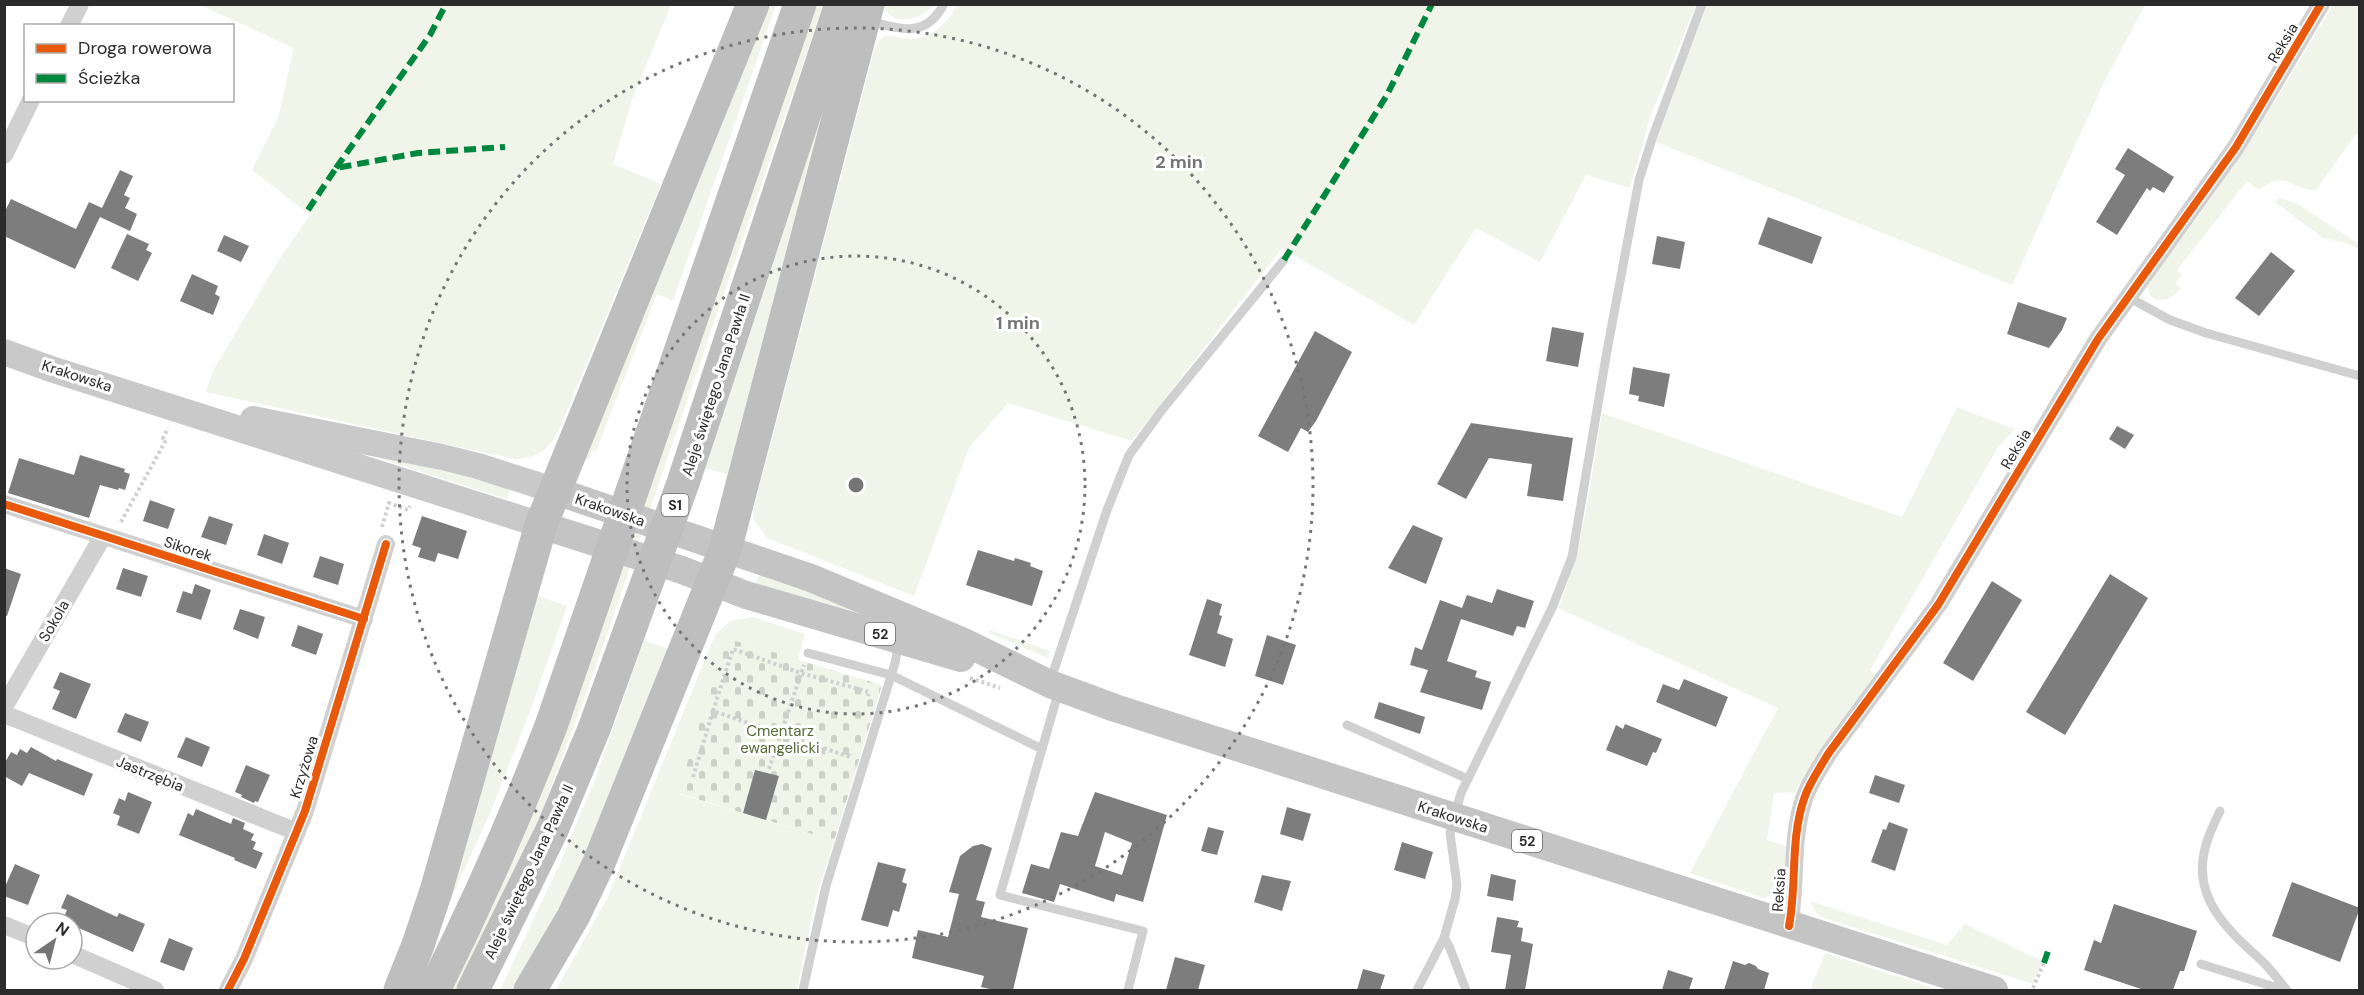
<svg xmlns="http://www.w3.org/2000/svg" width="2364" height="995" font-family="'DM Sans',sans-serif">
<defs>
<pattern id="cemetery-stones" width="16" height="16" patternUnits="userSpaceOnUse" patternTransform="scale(1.5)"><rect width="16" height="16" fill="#f0f4e9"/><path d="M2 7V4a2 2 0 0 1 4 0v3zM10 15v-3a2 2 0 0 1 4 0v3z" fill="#ced1c8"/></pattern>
</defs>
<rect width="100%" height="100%" fill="#fff"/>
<g fill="#f0f4e9">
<path d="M957,4L1696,5L1650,117L1630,188L1586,175L1540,262L1476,228L1414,325L1282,248L1132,441L1008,403L969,448L914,596L767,538L754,520L753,511L874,50C877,45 879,38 886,36C895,35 905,40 914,39C933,37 950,21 957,4Z"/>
<path d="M200,5H671L633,97L613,164L661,184L562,423C551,447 542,458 515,459L206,392L214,369L282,255L310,215L252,170L278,118L294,48Z"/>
<polygon points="767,5 776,5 673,301 657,294 596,451 593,450 588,460 581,458"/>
<polygon points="814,5 823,5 595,669 538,822 459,990 448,990"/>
<path d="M883,5H934C922,20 891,28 883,5Z"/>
<polygon points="1706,5 2145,5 2103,84 2012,285 1656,142"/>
<path d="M2333,5H2359V135L2356,134L2316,190C2292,192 2287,167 2259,190L2247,181L2177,270L2182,275L2175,283L2181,288C2168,304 2146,307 2148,281C2220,195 2276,100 2333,5Z"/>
<polygon points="847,39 727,505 720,503 727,474 703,468"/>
<polygon points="2280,198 2296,203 2359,244 2359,249 2346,243 2323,238 2275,202"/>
<path d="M1957,407L2014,429L1997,449L1870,670L1876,676L1809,768L1795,792L1774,793L1767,840L1786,846L1785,879H1779L1776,894L1764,898L1690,873L1778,708L1558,608C1584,546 1591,479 1602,413L1902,517Z"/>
<polygon points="377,451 511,485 507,499 375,457"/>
<polygon points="759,574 797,586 884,623 754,588"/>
<polygon points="532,594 567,606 528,717 490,813 428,950"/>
<polygon points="753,617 805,634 798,660 726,638 679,794 834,841 816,897 797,990 556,990 608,897 715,635 730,621"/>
<polygon points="990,630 1050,651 1048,658 989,633"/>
<path d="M644,640L668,649C622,764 582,886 513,990H500L561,861L594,782Z"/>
<polygon points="1810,901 1947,945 1965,924 2042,961 2033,984 1824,918 1817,914"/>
<polygon points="1825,953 1940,990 1810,990"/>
</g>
<polygon fill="url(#cemetery-stones)" points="726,638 882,685 834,841 678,793"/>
<g fill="#7d7d7d" fill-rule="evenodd">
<polygon points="2128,148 2174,177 2164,193 2153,187 2150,191 2147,188 2117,235 2096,222 2125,175 2115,169"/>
<polygon points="120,170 133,176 124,195 130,198 125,208 137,214 130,231 100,217 75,269 4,236 4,213 11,199 76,229 89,202 102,208"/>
<polygon points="1768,217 1822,237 1812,264 1758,244"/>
<polygon points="127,234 149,244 146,250 152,253 138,281 111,268"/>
<polygon points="224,235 249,246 241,262 217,251"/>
<polygon points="1657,236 1685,242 1680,269 1652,264"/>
<polygon points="2271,252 2295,271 2259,316 2235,298"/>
<polygon points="192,274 218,286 215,294 220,297 213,315 180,301"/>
<polygon points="2018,302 2067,318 2062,330 2049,348 2007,334"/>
<polygon points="1552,327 1584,333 1578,367 1546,361"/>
<polygon points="1315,331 1352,352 1316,421 1308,432 1301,428 1288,452 1258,436"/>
<polygon points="1633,367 1670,374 1664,407 1638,401 1639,396 1629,394"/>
<polygon points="1471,423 1573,438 1563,501 1527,496 1532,464 1489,458 1466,499 1437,484"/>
<polygon points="2117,426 2134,435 2125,449 2109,439"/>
<polygon points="80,455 125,469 124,472 130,474 125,490 119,488 118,490 100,485 89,518 8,493 19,458 74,475"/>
<polygon points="150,500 175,509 168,529 143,521"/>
<polygon points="209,516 233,524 226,545 201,537"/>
<polygon points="422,516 467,531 458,559 438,553 435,562 418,557 421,548 412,545"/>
<polygon points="1413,525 1443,538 1426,584 1388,568"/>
<polygon points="264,534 289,543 282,564 257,555"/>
<polygon points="978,550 1014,561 1015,558 1031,563 1030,566 1043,571 1032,606 966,585"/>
<polygon points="320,556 344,564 338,585 313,577"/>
<polygon points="4,568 21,574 7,616 4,615"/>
<polygon points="123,568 148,576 141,597 116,589"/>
<polygon points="2110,574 2148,598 2065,735 2026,712"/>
<polygon points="1992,581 2022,600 1973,681 1943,663"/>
<polygon points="195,584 211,590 201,620 176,612 183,591 192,594"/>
<polygon points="1497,589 1534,601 1525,628 1517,626 1513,636 1461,619 1447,661 1477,671 1475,677 1491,682 1482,710 1420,692 1428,670 1410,665 1415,647 1422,650 1440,600 1462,608 1467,595 1492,603"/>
<polygon points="1207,599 1222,604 1219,615 1222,616 1217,633 1233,639 1225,667 1189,655"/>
<polygon points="240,609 265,617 258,639 233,629"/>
<polygon points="298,625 323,634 316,655 291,646"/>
<polygon points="1267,635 1296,645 1283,685 1255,676"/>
<polygon points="60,672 91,684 76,719 52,709 60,691 53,688"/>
<polygon points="1684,679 1728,697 1716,727 1656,702 1663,684 1679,690"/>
<polygon points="1379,702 1425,717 1420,734 1374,718"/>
<polygon points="125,713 149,722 141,742 117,732"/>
<polygon points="1625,724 1662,739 1656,753 1653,752 1647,766 1606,750 1616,725 1623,729"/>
<polygon points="186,737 210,747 202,767 177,757"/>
<polygon points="31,747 56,761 57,759 93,774 84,796 29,773 22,786 4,776 4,764 11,752 17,755 20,749 27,753"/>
<polygon points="246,765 270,775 258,802 255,801 254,803 241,797 242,795 235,792"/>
<polygon points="755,770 779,776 766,820 743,813"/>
<polygon points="1875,775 1905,785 1899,803 1869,793"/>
<polygon points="128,792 152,802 139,834 117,825 120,816 113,813 119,798 125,801"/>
<path d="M1095,792L1167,815L1143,902L1116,894L1114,902L1060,884L1054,902L1022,893L1031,864L1049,869L1061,832L1078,836ZM1105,832L1132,843L1122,875L1095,866Z"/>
<polygon points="1287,807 1311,814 1303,841 1280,834"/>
<polygon points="196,809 231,824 233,818 245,823 243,829 254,834 251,840 256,842 253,849 263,853 256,869 234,860 235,858 179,835 188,813 193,816"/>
<polygon points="1889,822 1908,829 1895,871 1871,862 1883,829 1886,830"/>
<polygon points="1208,827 1224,831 1217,855 1201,851"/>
<polygon points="1402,842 1433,852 1425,879 1394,870"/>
<polygon points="982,844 992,848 976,900 985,902 981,917 1028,928 1013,990 994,990 981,987 984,976 912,958 918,930 948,937 959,894 949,892 960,856 973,846"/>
<polygon points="878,862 906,869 902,882 907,884 899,912 893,910 888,927 861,920"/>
<polygon points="15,864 40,875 28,905 4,896 4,889"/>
<polygon points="1491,874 1516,880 1513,901 1487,896"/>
<polygon points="1262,875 1291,881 1282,911 1254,902"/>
<polygon points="2292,882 2360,908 2340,962 2272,936"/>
<polygon points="67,894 117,917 119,913 145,924 133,952 72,925 72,923 62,921 67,910 61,908"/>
<polygon points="2114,904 2197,931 2184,971 2180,971 2173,990 2144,990 2084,970 2094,940 2101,943"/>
<polygon points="1497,917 1519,921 1517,927 1523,928 1521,941 1533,944 1525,990 1505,990 1511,955 1491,952"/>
<polygon points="169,938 193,948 184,971 160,962"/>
<polygon points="1175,957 1205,965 1198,990 1166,990"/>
<polygon points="1733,961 1745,965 1749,963 1756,966 1758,969 1769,973 1764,990 1724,990"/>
<polygon points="1363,969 1385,975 1380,990 1357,990"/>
<polygon points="1668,970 1693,978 1689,990 1662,990"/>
</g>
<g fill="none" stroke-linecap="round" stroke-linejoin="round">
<g stroke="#d0d0d0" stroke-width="4" stroke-dasharray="3 3" stroke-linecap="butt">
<polyline points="121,522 166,440 163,438 168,428"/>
<polyline points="382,527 389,503 408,510 410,506"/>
<polyline points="970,678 1000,688"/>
<polyline points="713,711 733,649 801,673 869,692 868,696"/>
<polyline points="769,769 804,665"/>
<polyline points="693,777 713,711 850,757 851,754"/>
<polyline points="2033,988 2044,963"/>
</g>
<g stroke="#d0d0d0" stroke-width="9">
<path d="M869,21C901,29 925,39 944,4"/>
<polyline points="2128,297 2170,320 2206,333 2360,376"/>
<polyline points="808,653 891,675 1042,749"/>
<polyline points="1050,682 1107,510 1129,455 1162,410 1284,260"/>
<polyline points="1059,690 1000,895 1143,931 1128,990"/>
<polyline points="1347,725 1468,779"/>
<path d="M2220,811C2213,826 2205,842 2203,859C2197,905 2233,934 2263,962C2272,971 2279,981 2287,990"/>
<polyline points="1444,938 1449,946 1466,990"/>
<polyline points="2201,964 2284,990"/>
<polyline points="803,990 826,886 895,663 899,642"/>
<polyline points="1417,990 1444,938 1455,899 1457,885 1450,833 1461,793 1552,608 1572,557 1607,351 1639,180 1653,136 1702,4"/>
</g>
<g stroke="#d0d0d0" stroke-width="18">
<polyline points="69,26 80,4"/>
<polyline points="4,155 31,100"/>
<polyline points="4,504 364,619"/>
<polyline points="4,707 103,536"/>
<polyline points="4,714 297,832"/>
<polyline points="4,925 36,938"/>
<path d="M1789,926C1797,885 1790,840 1804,799C1809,783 1820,768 1828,754L1938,605L2098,339L2236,147L2321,4"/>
<polyline points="72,954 155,990"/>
<polyline points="228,990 244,959 305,811 386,544"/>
</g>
<g stroke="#c9c9c9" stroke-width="26">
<polyline points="4,352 51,369 541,525"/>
<polyline points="253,419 442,457 478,466 553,490"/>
</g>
<g stroke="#c4c4c4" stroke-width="28">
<polyline points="553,490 811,578 964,642 1050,684 1115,708 1994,990"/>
<polyline points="541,525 682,570 746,595 961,658"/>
</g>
<g stroke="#bebebe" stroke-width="33">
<polyline points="400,990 418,945 436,891 541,525 753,4"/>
<path d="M434,990C477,904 516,816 551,726L800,4"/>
<polyline points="473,990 552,830 594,729 683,483 841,4"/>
<polyline points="530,990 573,917 598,865 725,550 868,4"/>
</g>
<g stroke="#00873e" stroke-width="6" stroke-dasharray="12 6" stroke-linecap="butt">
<polyline points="336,168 430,35 446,4"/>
<polyline points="308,210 336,168 418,153 505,147"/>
<polyline points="1284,260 1387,95 1432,4"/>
<polyline points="2044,963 2048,951"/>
</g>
<g stroke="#fff" stroke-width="11">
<g id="cycleway">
<polyline points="4,504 364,619"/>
<path d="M1789,926C1797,885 1790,840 1804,799C1809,783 1820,768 1828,754L1938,605L2098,339L2236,147L2321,4"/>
<polyline points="228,990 244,959 305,811 386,544"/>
</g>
</g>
<use href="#cycleway" stroke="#e8590c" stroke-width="8"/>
</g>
<g fill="none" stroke="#757575" stroke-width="3" stroke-dasharray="3 6">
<circle cx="856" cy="485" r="229"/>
<circle cx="856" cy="485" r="457"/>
</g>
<g text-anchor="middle" stroke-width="6" stroke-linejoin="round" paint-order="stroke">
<g fill="#fff" stroke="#6b6b6b" stroke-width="1.5">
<rect x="661.5" y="494" width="27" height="22" rx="4.5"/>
<rect x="865" y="623" width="30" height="22" rx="4.5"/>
<rect x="1512" y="830" width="30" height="22" rx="4.5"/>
</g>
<g font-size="14" font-weight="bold" fill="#2b2b2b">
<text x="675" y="510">S1</text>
<text x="880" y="639">52</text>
<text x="1527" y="846">52</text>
</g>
<g font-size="15" fill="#2b2b2b" stroke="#fff">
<text transform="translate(2283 43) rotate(-59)" y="5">Reksia</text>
<text transform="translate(77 376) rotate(18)" y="5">Krakowska</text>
<text transform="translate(716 385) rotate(-72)" y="5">Aleje świętego Jana Pawła II</text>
<text transform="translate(2016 449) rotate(-59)" y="5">Reksia</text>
<text transform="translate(610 510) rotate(19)" y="5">Krakowska</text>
<text transform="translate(188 549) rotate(18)" y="5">Sikorek</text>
<text transform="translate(54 621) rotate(-60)" y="5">Sokola</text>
<text transform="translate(304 767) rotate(-73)" y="5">Krzyżowa</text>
<text transform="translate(150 774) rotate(22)" y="5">Jastrzębia</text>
<text transform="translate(1453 817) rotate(18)" y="5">Krakowska</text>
<text transform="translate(529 872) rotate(-65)" y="5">Aleje świętego Jana Pawła II</text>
<text transform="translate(1779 890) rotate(-86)" y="5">Reksia</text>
</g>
<g font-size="15" fill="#546936" stroke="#fff">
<text x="780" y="736">Cmentarz<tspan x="780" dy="17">ewangelicki</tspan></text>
</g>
</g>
<circle cx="856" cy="485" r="9" fill="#757575" stroke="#fff" stroke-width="3"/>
<g font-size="18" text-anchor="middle" font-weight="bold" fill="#757575" stroke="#fff" stroke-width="6" stroke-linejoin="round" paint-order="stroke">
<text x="1179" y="168">2 min</text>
<text x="1018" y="329">1 min</text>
</g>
<rect width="2364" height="995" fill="none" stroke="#2b2b2b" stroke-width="12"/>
<rect x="24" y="24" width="210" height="78" fill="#ffffff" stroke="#aaaaaa" stroke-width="1.5"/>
<rect x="36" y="44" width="30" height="9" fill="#e8590c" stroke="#aaaaaa" stroke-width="1.5"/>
<text x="78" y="54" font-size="18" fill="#2b2b2b">Droga rowerowa</text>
<rect x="36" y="74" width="30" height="9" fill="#00873e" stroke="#aaaaaa" stroke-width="1.5"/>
<text x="78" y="84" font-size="18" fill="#2b2b2b">Ścieżka</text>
<g transform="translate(54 941) rotate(35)"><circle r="28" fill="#ffffff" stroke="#aaaaaa" stroke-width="1.5"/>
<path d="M0-4.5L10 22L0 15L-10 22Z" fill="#757575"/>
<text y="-9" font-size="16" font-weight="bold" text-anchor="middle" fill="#2b2b2b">N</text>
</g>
</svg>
